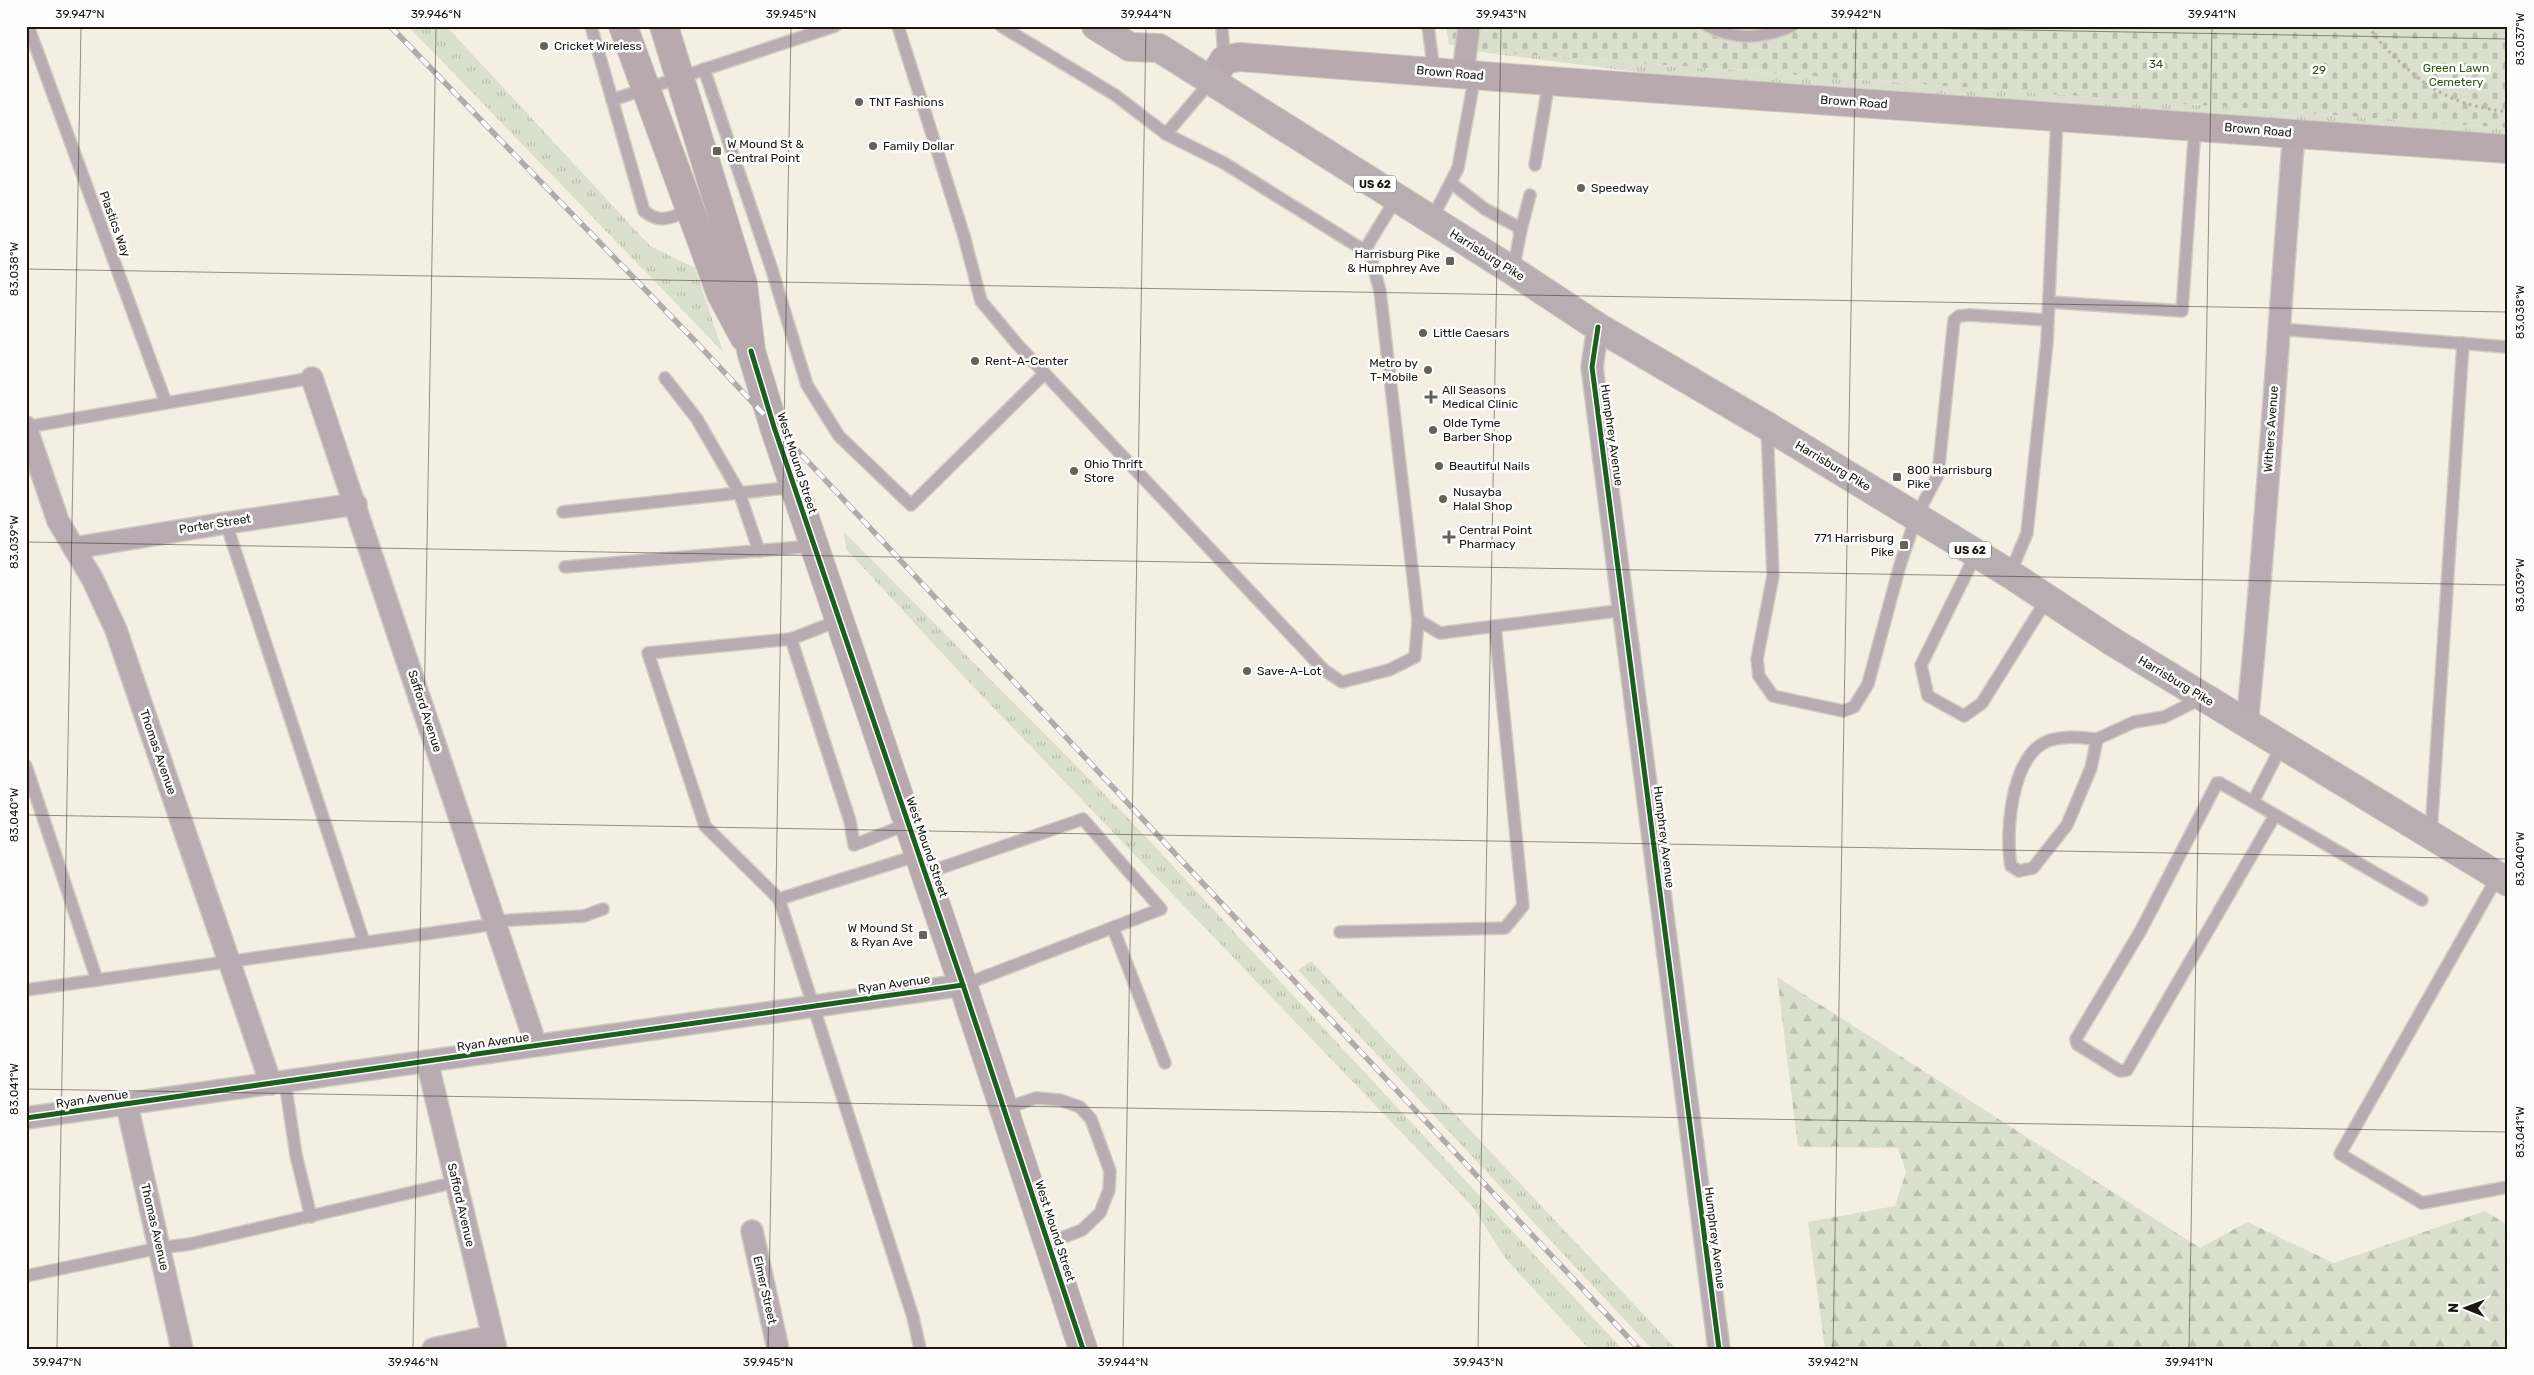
<svg xmlns="http://www.w3.org/2000/svg" width="2534" height="1375" font-family="Rubik,sans-serif">
<defs>
<pattern id="grass-tufts" width="24" height="20" patternUnits="userSpaceOnUse" patternTransform="scale(1.25)"><rect width="24" height="20" fill="#dae0cd"/><path d="M3 7l-1-3M5 7V3M7 7l1-3M15 17l-1-3M17 17v-4M19 17l1-3" fill="none" stroke="#babfaf"/></pattern>
<pattern id="forest-firs" width="22" height="20" patternUnits="userSpaceOnUse" patternTransform="scale(1.25)"><rect width="22" height="20" fill="#dae0cd"/><path d="M5 1l3.5 6h-7zM16 11l3.5 6h-7z" fill="#babfaf"/></pattern>
<pattern id="cemetery-stones" width="16" height="16" patternUnits="userSpaceOnUse" patternTransform="scale(1.25)"><rect width="16" height="16" fill="#dae0cd"/><path d="M2 7V4a2 2 0 0 1 4 0v3zM10 15v-3a2 2 0 0 1 4 0v3z" fill="#babfaf"/></pattern>
</defs>
<rect width="100%" height="100%" fill="#f4eee3"/>
<g fill="url(#grass-tufts)">
<polygon points="408,26 446,26 650,246 695,268 723,352"/>
<polygon points="1465,50 2508,128 2508,136 1646,73"/>
<polygon points="844,532 1131,821 1622,1349 1589,1349 1506,1259 1472,1206 966,679 846,549"/>
<polygon points="1311,961 1676,1349 1652,1349 1298,970"/>
</g>
<polygon fill="url(#forest-firs)" points="1777,977 2200,1248 2247,1222 2334,1263 2485,1211 2508,1225 2508,1349 1825,1349 1808,1222 1895,1206 1906,1172 1898,1148 1798,1147"/>
<polygon fill="url(#cemetery-stones)" points="1446,26 2508,26 2508,128 1465,50 1449,44"/>
<g fill="none" stroke-linecap="round" stroke-linejoin="round">
<g stroke="#cfcbc3" stroke-width="14">
<g id="lane">
<polyline points="28,26 166,403"/>
<path d="M591,26L644,211C661,225 672,217 690,210"/>
<polyline points="898,26 964,236 981,301 1017,344 1324,670 1342,682 1389,670 1415,657 1418,620"/>
<polyline points="1001,26 1115,95 1166,134 1224,163 1370,254 1380,291 1418,620 1440,633 1625,610"/>
<polyline points="1222,26 1224,59"/>
<polyline points="1428,26 1434,72"/>
<path d="M1708,26C1736,41 1763,38 1792,26"/>
<polyline points="704,69 772,270 807,385 839,436 911,505 1044,374"/>
<polyline points="612,100 835,26"/>
<polyline points="1166,134 1212,80"/>
<polyline points="1535,165 1549,81"/>
<polyline points="1451,183 1485,209 1518,227 1520,234 1513,271"/>
<polyline points="1432,219 1458,168 1475,75"/>
<polyline points="1520,234 1530,195"/>
<polyline points="1364,251 1397,197"/>
<polyline points="2049,302 2182,311 2195,127"/>
<polyline points="2278,329 2508,347"/>
<polyline points="665,378 697,419 739,492 759,551"/>
<polyline points="26,427 312,378"/>
<polyline points="1767,427 1773,576 1757,659 1759,676 1773,696 1843,711 1854,707 1868,684 1900,565 1916,517 1938,475 1954,320 1959,316 1969,315 2048,320"/>
<polyline points="563,512 795,487"/>
<polyline points="226,523 364,942"/>
<polyline points="1976,554 1921,665 1928,696 1964,716 1982,703 2047,599"/>
<polyline points="565,567 814,546"/>
<polyline points="2010,574 2027,533 2047,342 2057,117"/>
<polyline points="840,620 791,639 850,821 854,845 908,824"/>
<path d="M2097,739C2082,738 2063,735 2048,741C2011,755 2005,833 2011,866L2019,871L2033,868L2067,825L2091,768L2097,739L2134,722L2164,717L2202,698"/>
<polyline points="2282,745 2253,802 2422,900"/>
<polyline points="26,766 97,980"/>
<polyline points="2253,802 2220,783 2217,783 2141,930 2076,1039 2077,1044 2120,1071 2127,1070 2275,815"/>
<polyline points="2431,833 2463,343"/>
<polyline points="919,855 779,899 913,1317 920,1349"/>
<polyline points="926,873 1083,819 1161,909 963,985"/>
<polyline points="2498,876 2340,1154 2422,1203 2508,1187"/>
<polyline points="779,899 705,826 648,653 791,639"/>
<polyline points="495,921 584,916 603,909"/>
<polyline points="1113,928 1165,1063"/>
<polyline points="1340,932 1505,928 1523,906 1495,626"/>
<polyline points="26,990 496,924"/>
<polyline points="285,1082 296,1155 311,1217"/>
<polyline points="1004,1109 1036,1098 1060,1100 1080,1107 1091,1119 1110,1171 1109,1190 1100,1213 1082,1230 1048,1243"/>
<polyline points="26,1276 159,1248 190,1244 456,1182"/>
</g>
</g>
<g stroke="#cfcbc3" stroke-width="24">
<g id="street">
<polyline points="1463,74 1469,26"/>
<polyline points="1598,327 1592,367 1719,1349"/>
<polyline points="312,378 536,1045"/>
<polyline points="26,427 58,521 93,580 116,630 271,1084"/>
<polyline points="74,548 226,523 356,504"/>
<path d="M2247,724C2267,528 2278,330 2294,133"/>
<polyline points="427,1061 496,1349"/>
<polyline points="127,1105 182,1349"/>
<polyline points="26,1118 963,985"/>
<polyline points="752,1231 778,1349"/>
<polyline points="433,1349 492,1336"/>
</g>
</g>
<g stroke="#cfcbc3" stroke-width="30">
<g id="secondary">
<polyline points="623,26 721,294 744,337"/>
<polyline points="664,26 743,284 751,351 774,427 963,985 1083,1349"/>
<polyline points="1212,80 1224,60 1239,57 1549,81 2508,149"/>
</g>
</g>
<g stroke="#cfcbc3" stroke-width="30">
<polyline id="primary" points="1096,26 1130,47 1159,48 1513,271 1598,327 1767,426 2010,574 2113,642 2508,882"/>
</g>
<path stroke="#b6adae" stroke-width="3" stroke-dasharray="2.5 4" stroke-linecap="butt" d="M2368,26C2377,40 2387,50 2399,61C2435,95 2458,105 2508,112"/>
<use href="#lane" stroke="#b8abb1" stroke-width="11"/>
<use href="#street" stroke="#b8abb1" stroke-width="21"/>
<use href="#secondary" stroke="#b7a9ad" stroke-width="28"/>
<use href="#primary" stroke="#b8adb0" stroke-width="28"/>
<g stroke="#b3aba9" stroke-width="5.5">
<polyline id="rail" points="390,26 695,341 1639,1349"/>
</g>
<use href="#rail" stroke="#fefefe" stroke-width="4" stroke-dasharray="11" stroke-linecap="butt"/>
<g stroke="#fefefe" stroke-width="8">
<g id="cycleway">
<polyline points="1598,327 1592,367 1719,1349"/>
<polyline points="751,351 774,427 963,985 1083,1349"/>
<polyline points="26,1118 963,985"/>
</g>
</g>
<use href="#cycleway" stroke="#1b5e20" stroke-width="5"/>
</g>
<path fill="none" stroke="#1a1710" stroke-width="1" stroke-opacity="0.45" d="M1802,26L2508,39M26,269L2508,312M26,542L2508,585M26,815L2508,859M26,1089L2508,1132M57,1349L81,26M413,1349L436,26M768,1349L791,26M1123,1349L1146,26M1478,1349L1501,26M1833,1349L1856,26M2189,1349L2212,26"/>
<g fill="#66625a" stroke="#fefefe" stroke-width="2">
<circle cx="544" cy="46" r="5"/>
<circle cx="859" cy="102" r="5"/>
<circle cx="873" cy="146" r="5"/>
<rect x="712" y="146" width="10" height="10" rx="2.5"/>
<circle cx="1581" cy="188" r="5"/>
<rect x="1445" y="256" width="10" height="10" rx="2.5"/>
<circle cx="1423" cy="333" r="5"/>
<circle cx="975" cy="361" r="5"/>
<circle cx="1428" cy="370" r="5"/>
<path d="M1428.5 389.5h5v5h5v5h-5v5h-5v-5h-5v-5h5z"/>
<circle cx="1433" cy="430" r="5"/>
<circle cx="1439" cy="466" r="5"/>
<circle cx="1074" cy="471" r="5"/>
<rect x="1892" y="472" width="10" height="10" rx="2.5"/>
<circle cx="1443" cy="499" r="5"/>
<path d="M1446.5 529.5h5v5h5v5h-5v5h-5v-5h-5v-5h5z"/>
<rect x="1899" y="540" width="10" height="10" rx="2.5"/>
<circle cx="1247" cy="671" r="5"/>
<rect x="918" y="930" width="10" height="10" rx="2.5"/>
</g>
<g text-anchor="middle" stroke-width="5" stroke-linejoin="round" paint-order="stroke">
<g fill="#fefefe" stroke="#5e5c57" stroke-width="1">
<rect x="1354" y="175.5" width="42" height="17" rx="4"/>
<rect x="1949" y="541.5" width="42" height="17" rx="4"/>
</g>
<g font-size="11" font-weight="bold" fill="#1a1710">
<text x="1375" y="188">US 62</text>
<text x="1970" y="554">US 62</text>
</g>
<g font-size="12" fill="#1a1710" stroke="#fefefe" text-anchor="start">
<text x="554" y="50">Cricket Wireless</text>
<text x="869" y="106">TNT Fashions</text>
<text x="727" y="148">W Mound St &amp;<tspan x="727" dy="14">Central Point</tspan></text>
<text x="883" y="150">Family Dollar</text>
<text x="1591" y="192">Speedway</text>
<text x="1440" y="258" text-anchor="end">Harrisburg Pike<tspan x="1440" dy="14">&amp; Humphrey Ave</tspan></text>
<text x="1433" y="337">Little Caesars</text>
<text x="985" y="365">Rent-A-Center</text>
<text x="1418" y="367" text-anchor="end">Metro by<tspan x="1418" dy="14">T-Mobile</tspan></text>
<text x="1442" y="394">All Seasons<tspan x="1442" dy="14">Medical Clinic</tspan></text>
<text x="1443" y="427">Olde Tyme<tspan x="1443" dy="14">Barber Shop</tspan></text>
<text x="1084" y="468">Ohio Thrift<tspan x="1084" dy="14">Store</tspan></text>
<text x="1449" y="470">Beautiful Nails</text>
<text x="1907" y="474">800 Harrisburg<tspan x="1907" dy="14">Pike</tspan></text>
<text x="1453" y="496">Nusayba<tspan x="1453" dy="14">Halal Shop</tspan></text>
<text x="1459" y="534">Central Point<tspan x="1459" dy="14">Pharmacy</tspan></text>
<text x="1894" y="542" text-anchor="end">771 Harrisburg<tspan x="1894" dy="14">Pike</tspan></text>
<text x="1257" y="675">Save-A-Lot</text>
<text x="913" y="932" text-anchor="end">W Mound St<tspan x="913" dy="14">&amp; Ryan Ave</tspan></text>
</g>
<g font-size="12" fill="#325518" stroke="#fefefe">
<text x="2156" y="68">34</text>
<text x="2456" y="72">Green Lawn<tspan x="2456" dy="14">Cemetery</tspan></text>
<text x="2319" y="74">29</text>
</g>
<g font-size="12" fill="#1a1710" stroke="#fefefe">
<text transform="translate(1450 73) rotate(5)" y="4">Brown Road</text>
<text transform="translate(1854 102) rotate(4)" y="4">Brown Road</text>
<text transform="translate(2258 130) rotate(5)" y="4">Brown Road</text>
<text transform="translate(115 224) rotate(70)" y="4">Plastics Way</text>
<text transform="translate(1487 255) rotate(32)" y="4">Harrisburg Pike</text>
<text transform="translate(2271 429) rotate(-86)" y="4">Withers Avenue</text>
<text transform="translate(1612 435) rotate(82)" y="4">Humphrey Avenue</text>
<text transform="translate(797 463) rotate(72)" y="4">West Mound Street</text>
<text transform="translate(1833 466) rotate(31)" y="4">Harrisburg Pike</text>
<text transform="translate(215 524) rotate(-9)" y="4">Porter Street</text>
<text transform="translate(2176 681) rotate(31)" y="4">Harrisburg Pike</text>
<text transform="translate(425 711) rotate(72)" y="4">Safford Avenue</text>
<text transform="translate(158 752) rotate(71)" y="4">Thomas Avenue</text>
<text transform="translate(1664 837) rotate(83)" y="4">Humphrey Avenue</text>
<text transform="translate(927 847) rotate(71)" y="4">West Mound Street</text>
<text transform="translate(894 984) rotate(-8)" y="4">Ryan Avenue</text>
<text transform="translate(493 1042) rotate(-8)" y="4">Ryan Avenue</text>
<text transform="translate(92 1099) rotate(-8)" y="4">Ryan Avenue</text>
<text transform="translate(461 1205) rotate(77)" y="4">Safford Avenue</text>
<text transform="translate(155 1227) rotate(77)" y="4">Thomas Avenue</text>
<text transform="translate(1055 1231) rotate(72)" y="4">West Mound Street</text>
<text transform="translate(1715 1238) rotate(83)" y="4">Humphrey Avenue</text>
<text transform="translate(765 1290) rotate(77)" y="4">Elmer Street</text>
</g>
</g>
<rect width="2534" height="1375" fill="none" stroke="#fefefe" stroke-width="55"/>
<g transform="translate(2466 1308) rotate(271)" stroke="#fefefe" stroke-width="4" paint-order="stroke">
<path d="M0-4L9 19L0 12L-9 19Z" fill="#1a1710"/>
<text y="-8" font-size="14" font-weight="bold" text-anchor="middle" fill="#1a1710">N</text>
</g>
<rect x="28" y="28" width="2478" height="1320" fill="none" stroke="#1a1710" stroke-width="2"/>
<g font-size="12" text-anchor="middle" fill="#1a1710">
<text x="80" y="18">39.947°N</text>
<text x="436" y="18">39.946°N</text>
<text x="791" y="18">39.945°N</text>
<text x="1146" y="18">39.944°N</text>
<text x="1501" y="18">39.943°N</text>
<text x="1856" y="18">39.942°N</text>
<text x="2212" y="18">39.941°N</text>
<text transform="translate(2520 39) rotate(-90)" y="4">83.037°W</text>
<text transform="translate(14 269) rotate(-90)" y="4">83.038°W</text>
<text transform="translate(2520 312) rotate(-90)" y="4">83.038°W</text>
<text transform="translate(14 542) rotate(-90)" y="4">83.039°W</text>
<text transform="translate(2520 585) rotate(-90)" y="4">83.039°W</text>
<text transform="translate(14 815) rotate(-90)" y="4">83.040°W</text>
<text transform="translate(2520 859) rotate(-90)" y="4">83.040°W</text>
<text transform="translate(14 1089) rotate(-90)" y="4">83.041°W</text>
<text transform="translate(2520 1132) rotate(-90)" y="4">83.041°W</text>
<text x="57" y="1366">39.947°N</text>
<text x="413" y="1366">39.946°N</text>
<text x="768" y="1366">39.945°N</text>
<text x="1123" y="1366">39.944°N</text>
<text x="1478" y="1366">39.943°N</text>
<text x="1833" y="1366">39.942°N</text>
<text x="2189" y="1366">39.941°N</text>
</g>
</svg>
